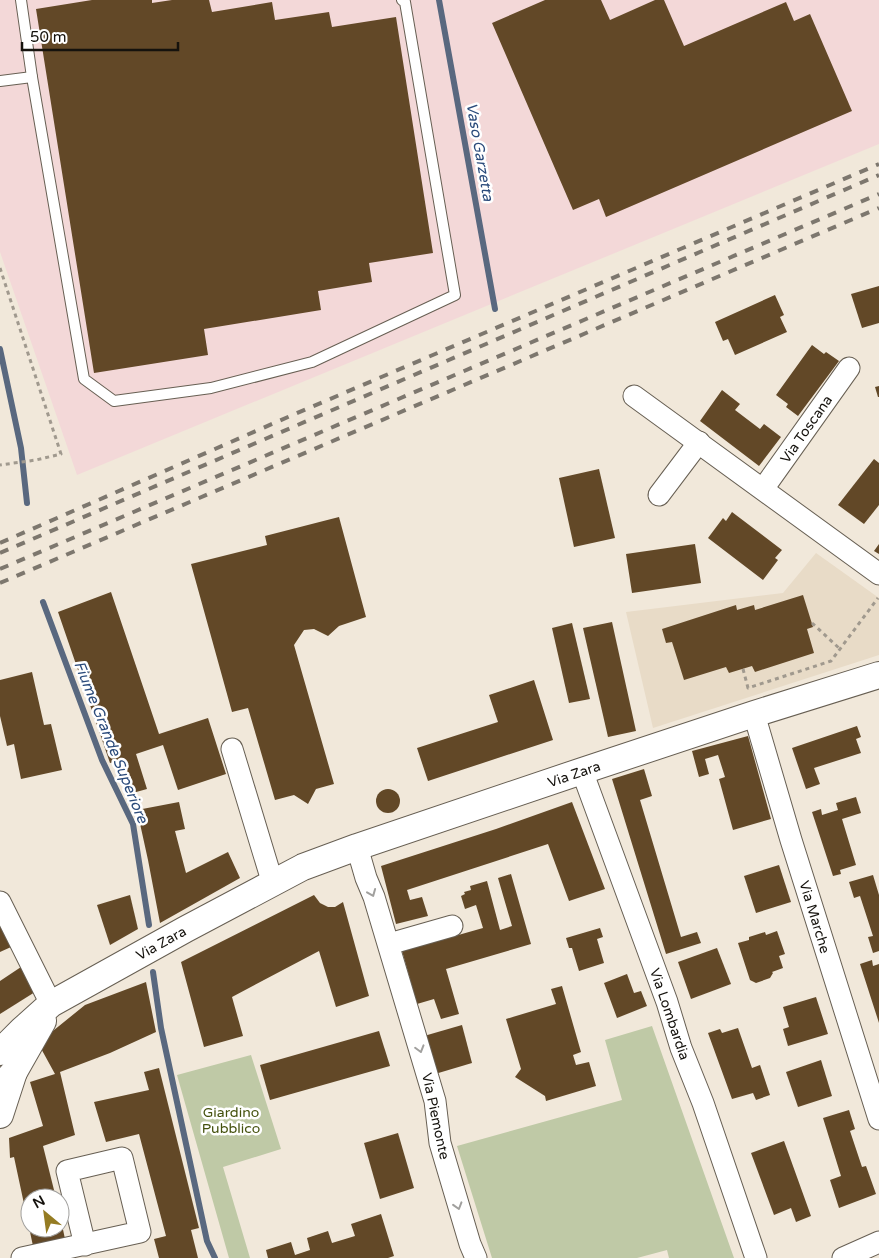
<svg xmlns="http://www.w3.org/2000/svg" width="879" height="1258" font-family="'Varela Round',sans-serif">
<rect width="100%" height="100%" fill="#f1e8da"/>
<polygon fill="#f3d8d8" points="0,0 879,0 879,144 77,475 0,252"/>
<polygon fill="#e8dbc7" points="816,553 879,598 879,655 653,728 626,612 783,593"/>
<g fill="#bfc9a6">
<polygon points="652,1026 734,1258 669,1258 667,1250 637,1258 492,1258 457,1146 622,1100 605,1040"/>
<polygon points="251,1055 281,1149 223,1167 250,1258 229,1258 177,1075"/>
</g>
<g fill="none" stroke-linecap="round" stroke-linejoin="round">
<g stroke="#59687f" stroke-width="6">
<polyline points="439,0 495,309"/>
<polyline points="0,349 21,448 27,503"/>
<polyline points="43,602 102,760 133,824 149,925"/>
<polyline points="153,972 161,1028 207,1241 215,1258"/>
</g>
</g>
<g fill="#624827">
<polygon points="92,0 152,0 152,3 172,0 209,0 212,12 272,2 275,20 329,12 332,27 396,17 433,253 369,263 372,282 318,291 321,310 204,329 208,355 94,373 36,9"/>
<polygon points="545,0 601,0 610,20 655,0 664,0 684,46 786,2 794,21 810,14 852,111 606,217 599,199 573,210 492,23"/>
<polygon points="879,286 879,323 862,328 851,294"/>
<polygon points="775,295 784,315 780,317 787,332 735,355 728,339 723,341 715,322"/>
<polygon points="812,345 824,354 826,352 839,361 798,416 786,407 788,404 776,395"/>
<polygon points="879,386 879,397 878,397 875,387"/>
<polygon points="722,390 740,404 735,410 760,429 764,424 781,437 759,466 700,421"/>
<polygon points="874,459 879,463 879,505 864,524 838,505"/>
<polygon points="599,469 615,538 574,547 559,478"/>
<polygon points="732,512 782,550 775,558 778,560 763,580 708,538 723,518 726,521"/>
<polygon points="339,517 366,617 339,626 328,636 314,629 304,630 294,645 334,784 316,789 308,804 294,795 275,800 248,708 232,712 191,564 267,545 265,536"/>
<polygon points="695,544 701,583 632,593 626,554"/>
<polygon points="879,544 879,554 874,551"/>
<polygon points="111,592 159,734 208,718 226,774 178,790 163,745 136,754 147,789 129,794 118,761 110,763 58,612"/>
<polygon points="803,595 813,627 807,629 814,653 755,672 752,666 729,673 726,667 684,680 672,642 666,643 662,629 736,605 737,610 754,605 755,610"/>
<polygon points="612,622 636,731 608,737 583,628"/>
<polygon points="572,623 590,699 569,703 552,628"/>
<polygon points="32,672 44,725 51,724 62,770 21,779 14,744 7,746 0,716 0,680"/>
<polygon points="534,680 553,740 428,781 417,748 498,722 489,695"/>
<polygon points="857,726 861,737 856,739 861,753 814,768 820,784 806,789 792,748"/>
<polygon points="748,736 771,819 733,830 719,779 725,777 718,755 705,759 709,774 699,777 692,751"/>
<polygon points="644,769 652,796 640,800 681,937 697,932 701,943 666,954 612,779"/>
<circle cx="388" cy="801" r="12"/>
<polygon points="856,797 861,813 842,819 856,865 840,870 841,874 833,876 812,812 821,809 822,815 838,810 836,803"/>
<polygon points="179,802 185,829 175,831 186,873 228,852 240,878 160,923 148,860 137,810"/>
<polygon points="572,802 605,889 569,901 548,844 407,890 410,900 422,897 428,916 396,924 381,866 496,829"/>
<polygon points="779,865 791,902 756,913 744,876"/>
<polygon points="511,874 531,944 446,969 459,1014 441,1019 434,999 417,1004 402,951 483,928 476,905 465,909 461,896 465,894 464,892 471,890 470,886 487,881 500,930 512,926 498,878"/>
<polygon points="873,875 879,895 879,951 873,953 868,937 873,936 860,896 854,898 849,882"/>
<polygon points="130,895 138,929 110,945 97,905"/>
<polygon points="314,895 320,903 328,907 335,907 343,902 369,996 336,1007 319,951 232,997 243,1036 204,1047 181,962"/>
<polygon points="0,923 11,947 0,952"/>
<polygon points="600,928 603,937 597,939 604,963 579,971 572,948 569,948 566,938"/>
<polygon points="777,931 785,954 779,956 783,968 772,972 773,973 770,978 756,983 750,980 738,943 749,940 749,937 765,932 766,935"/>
<polygon points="717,948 731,984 691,999 678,962"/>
<polygon points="872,960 873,966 879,964 879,1023 860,964"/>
<polygon points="21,967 35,992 0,1014 0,981"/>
<polygon points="627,974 634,993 641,991 647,1006 617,1018 604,983"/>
<polygon points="146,982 156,1032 110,1053 60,1072 75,1135 43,1146 56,1198 30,1198 30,1228 60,1228 61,1220 65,1239 33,1246 14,1157 10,1158 9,1138 43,1126 30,1082 55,1074 38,1043 85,1005"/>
<polygon points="562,986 581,1052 573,1055 576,1065 589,1062 596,1086 546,1101 545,1096 515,1077 521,1069 506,1019 556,1004 551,989"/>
<polygon points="816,997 828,1034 788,1046 783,1029 789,1027 783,1007"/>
<polygon points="462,1025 472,1063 435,1074 424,1036"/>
<polygon points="738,1028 752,1068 760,1065 770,1095 756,1100 753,1093 732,1099 708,1033 720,1029 722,1033"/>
<polygon points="379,1031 390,1066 270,1100 260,1065"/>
<polygon points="821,1060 832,1096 798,1107 786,1072"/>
<polygon points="159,1068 199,1228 191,1230 198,1258 159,1258 154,1239 166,1236 139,1134 106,1142 94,1102 149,1090 144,1072"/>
<polygon points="849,1110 855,1129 850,1131 862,1167 866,1166 876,1194 839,1208 830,1180 841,1176 823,1118"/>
<polygon points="398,1133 414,1188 380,1199 364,1143"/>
<polygon points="784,1141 811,1216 796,1222 791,1208 774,1215 751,1153"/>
<polygon points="381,1214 394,1256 388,1258 268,1258 266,1250 291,1242 295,1255 310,1250 307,1238 328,1231 332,1243 355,1236 351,1224"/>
</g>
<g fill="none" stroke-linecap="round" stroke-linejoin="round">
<g stroke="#675f53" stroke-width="12">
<g id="service">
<polyline points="21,0 32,77 84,379 114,401 211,388 312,362 455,295 405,2 402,0"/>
<polyline points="0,81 32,77"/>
</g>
</g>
<g stroke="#675f53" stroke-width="23">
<g id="minor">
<polyline points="634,396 879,574"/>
<polyline points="763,489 849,368"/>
<polyline points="659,495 699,442"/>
<polyline points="754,714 791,840 879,1119"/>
<polyline points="232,749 273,884"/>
<polyline points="582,771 667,1002 681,1048 703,1103 756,1258"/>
<polyline points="357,847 366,878 374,897 435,1101 440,1143 470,1244 476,1258"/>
<polyline points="0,902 51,1004"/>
<polyline points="389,944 452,926"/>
<polyline points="22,1258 140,1232 122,1158 67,1171 85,1245"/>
<polyline points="843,1258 879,1242"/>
</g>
</g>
<g stroke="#675f53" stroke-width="28">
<g id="tertiary">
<polyline points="0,1052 22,1030 51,1004 186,929 303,867 357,847 582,771 754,714 879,675"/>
<polyline points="0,1087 14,1072 43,1021"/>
<polyline points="0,1115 14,1072"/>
</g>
</g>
<g stroke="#a0998e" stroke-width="3" stroke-dasharray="4 4" stroke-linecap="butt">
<polyline points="0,268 61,454 36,460 0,465"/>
<polyline points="812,623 840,649"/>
<polyline points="743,669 748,688 831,661 878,598"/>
</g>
<use href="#service" stroke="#fff" stroke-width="10"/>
<use href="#minor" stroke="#fff" stroke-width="21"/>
<use href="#tertiary" stroke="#fff" stroke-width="26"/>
<g stroke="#7d776e" stroke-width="4" stroke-dasharray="9 9" stroke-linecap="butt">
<polyline points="0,543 288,417 879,164"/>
<polyline points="0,553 879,175"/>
<polyline points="0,569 879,194"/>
<polyline points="0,583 879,208"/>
</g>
</g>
<defs><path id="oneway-chevron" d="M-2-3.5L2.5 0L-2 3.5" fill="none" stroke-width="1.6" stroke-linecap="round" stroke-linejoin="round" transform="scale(1.25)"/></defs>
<g stroke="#a1a09e">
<use href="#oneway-chevron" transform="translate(372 893) rotate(68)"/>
<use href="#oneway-chevron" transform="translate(420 1049) rotate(74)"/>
<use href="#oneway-chevron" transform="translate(458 1206) rotate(73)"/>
</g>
<g text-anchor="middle" stroke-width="5" stroke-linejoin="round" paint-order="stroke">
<g font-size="14" fill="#15120d" stroke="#fff">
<text transform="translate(806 429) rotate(-55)" y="5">Via Toscana</text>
<text transform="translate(574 774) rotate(-19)" y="5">Via Zara</text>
<text transform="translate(815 917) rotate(73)" y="5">Via Marche</text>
<text transform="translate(161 943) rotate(-29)" y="5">Via Zara</text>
<text transform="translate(670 1014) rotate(71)" y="5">Via Lombardia</text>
<text transform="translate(436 1116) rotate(78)" y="5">Via Piemonte</text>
</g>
<g font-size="14" fill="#44510d" stroke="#fff">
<text x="231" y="1117">Giardino<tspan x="231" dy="16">Pubblico</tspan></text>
</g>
<g font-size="15" font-style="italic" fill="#2b4b7b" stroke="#fff">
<text transform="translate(480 152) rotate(80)" y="5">Vaso Garzetta</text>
<text transform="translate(111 742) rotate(68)" y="5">Fiume Grande Superiore</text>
</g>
</g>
<g transform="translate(45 1213) rotate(331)"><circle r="24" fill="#ffffff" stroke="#a1a09e"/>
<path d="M0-4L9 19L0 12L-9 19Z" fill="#957c23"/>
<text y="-8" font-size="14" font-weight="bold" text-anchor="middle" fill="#15120d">N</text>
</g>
<path d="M22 42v8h156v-8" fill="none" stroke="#15120d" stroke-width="2.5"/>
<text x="30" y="42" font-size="15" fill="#15120d" stroke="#ffffff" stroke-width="4" paint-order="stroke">50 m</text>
</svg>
